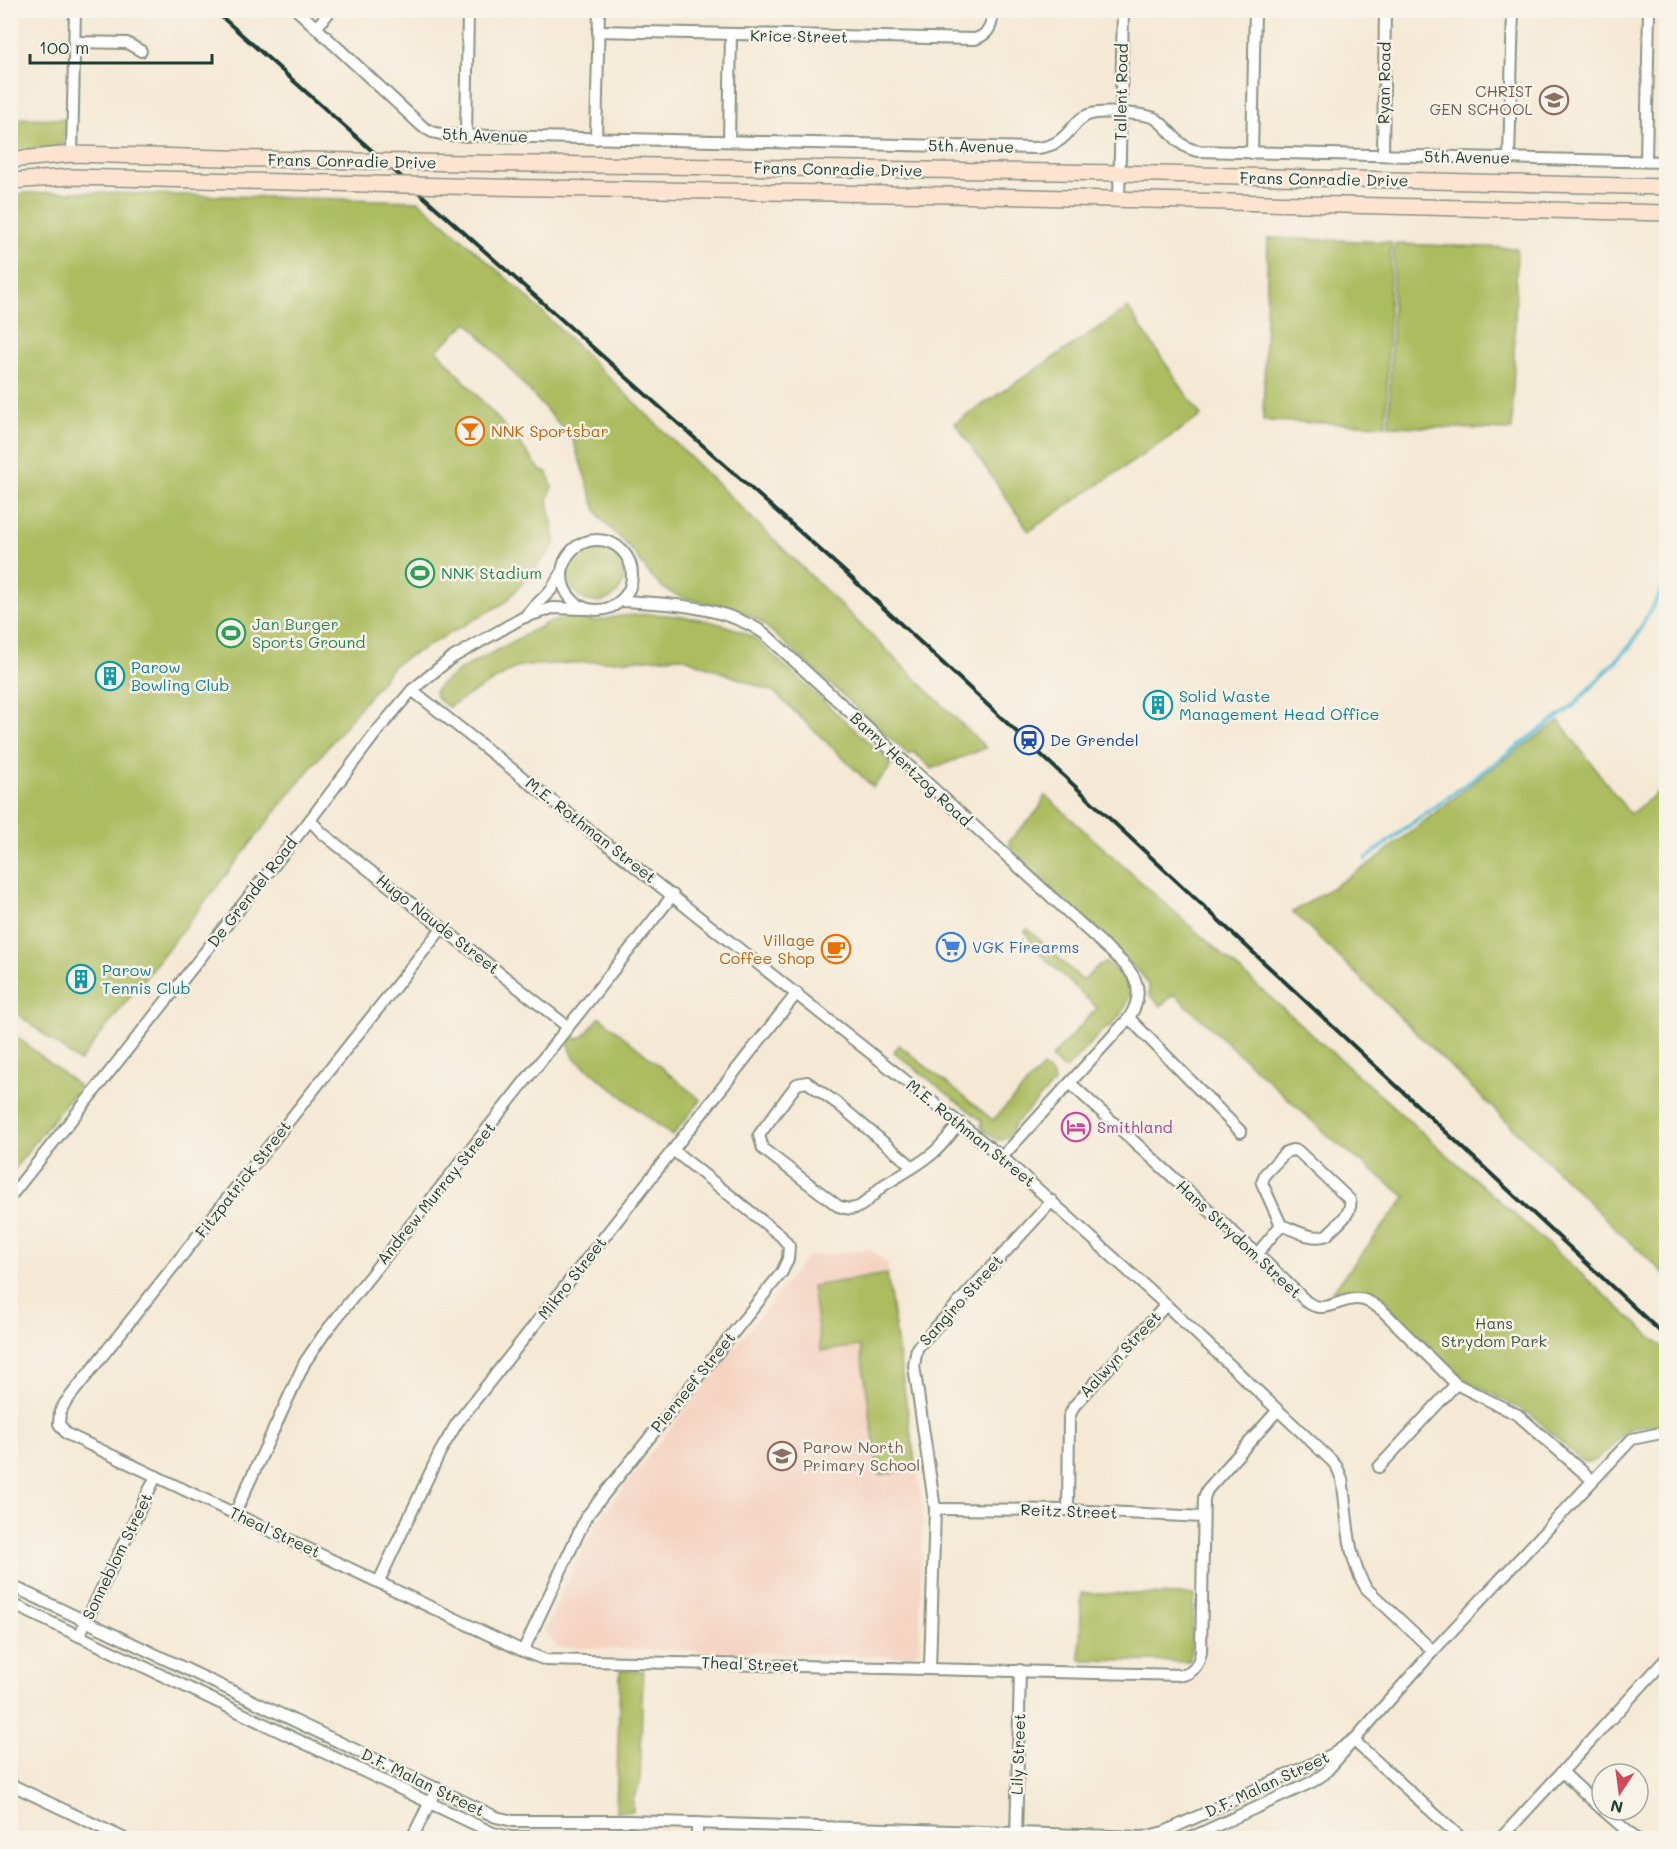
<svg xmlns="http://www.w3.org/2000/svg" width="1677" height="1849" font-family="Mali,sans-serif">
<rect width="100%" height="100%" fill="#f7f3e8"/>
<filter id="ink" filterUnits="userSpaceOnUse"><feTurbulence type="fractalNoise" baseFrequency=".0167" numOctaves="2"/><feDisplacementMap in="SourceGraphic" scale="12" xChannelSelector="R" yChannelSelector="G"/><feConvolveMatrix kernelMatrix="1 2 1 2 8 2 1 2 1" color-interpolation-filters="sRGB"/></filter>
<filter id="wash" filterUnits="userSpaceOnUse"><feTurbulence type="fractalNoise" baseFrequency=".008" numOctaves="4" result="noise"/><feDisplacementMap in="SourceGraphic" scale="24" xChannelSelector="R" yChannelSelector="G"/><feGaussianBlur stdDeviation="1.35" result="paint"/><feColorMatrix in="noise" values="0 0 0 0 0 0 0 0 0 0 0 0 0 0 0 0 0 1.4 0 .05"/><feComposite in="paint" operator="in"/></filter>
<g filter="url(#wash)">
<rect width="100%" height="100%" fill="#f5e9d5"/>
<polygon fill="#f5d3c1" points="869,1249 887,1263 923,1510 919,1650 910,1657 557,1647 545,1630 595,1523 807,1257"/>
<g fill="#acbc5f" stroke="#667c4a" stroke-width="1.5">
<polygon points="11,118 66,119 64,143 57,148 11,152"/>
<path d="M73,192L419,201L521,291L986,748L932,769L914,752L909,755L760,621C735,606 706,605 679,596C652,587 645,564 627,545C616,533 604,525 596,510L573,440L468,322L437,350L522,446L541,471L547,472L552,486L548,501L556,544L506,602L395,664L288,796L79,1062L10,1008L11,196L25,193Z"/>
<polygon points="1268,238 1391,242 1386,425 1263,421"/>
<polygon points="1394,244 1517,248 1512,430 1389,426"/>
<polygon points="1128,308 1201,416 1029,531 955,423"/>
<circle cx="596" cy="574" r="28"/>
<path d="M648,614C683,615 723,620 754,638L887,759L890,764L889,769L873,787L774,692L682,657L519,666L448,707L436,697L435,691L441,684L460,670L547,623L566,618L597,621L620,616Z"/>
<polygon points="1559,721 1630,814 1666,786 1666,1275 1615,1228 1293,912 1371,863 1484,774"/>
<path d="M1045,795C1250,982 1460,1164 1666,1350V1426C1654,1426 1640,1424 1629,1430C1613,1438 1600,1471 1580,1460L1532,1415L1468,1382L1380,1300C1360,1288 1349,1294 1327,1298L1406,1197L1335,1142L1174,994L1161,1006L1149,995V986L1142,975L1011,851L1009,841L1039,809Z"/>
<path d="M1028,929L1083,981L1099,965L1105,963C1111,965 1116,970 1120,974C1139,994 1124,1012 1109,1028L1107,1026L1067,1068H1062L1051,1058L1097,1008L1036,950L1025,931Z"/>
<polygon points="600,1017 701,1100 672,1136 574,1058 568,1043 574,1037 579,1039 583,1037"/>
<polygon points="11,1032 79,1086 11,1173"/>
<path d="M899,1045L993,1120L1043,1067L1053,1076L1054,1083L1014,1125C1012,1135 1008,1140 997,1140L981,1128L982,1121L894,1052Z"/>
<polygon points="887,1274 916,1469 879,1475 860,1346 821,1351 812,1286"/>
<polygon points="1081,1593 1194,1595 1190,1662 1080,1660"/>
<polygon points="620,1670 643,1671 640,1784 633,1799 633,1812 616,1812"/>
</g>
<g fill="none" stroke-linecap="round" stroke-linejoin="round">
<polyline stroke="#59bcd7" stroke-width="4" points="1366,859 1407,827 1572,707 1631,645 1666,583"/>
</g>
</g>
<g filter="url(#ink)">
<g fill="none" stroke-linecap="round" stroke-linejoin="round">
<g stroke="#8a9384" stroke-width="14">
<g id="minor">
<path d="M297,10L423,127L432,132L445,135L1037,148C1071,145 1070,119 1091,114C1102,111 1147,113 1156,119C1173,131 1177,148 1199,151L1666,162"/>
<polyline points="316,28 331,10"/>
<path d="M598,31L975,39C990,34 992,25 993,10"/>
<polyline points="74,42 127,43 141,51"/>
<polyline points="466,136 468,10"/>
<polyline points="596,139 599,10"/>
<polyline points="729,141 731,35"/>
<polyline points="1252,153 1255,10"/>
<polyline points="72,154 75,10"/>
<polyline points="1383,155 1385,10"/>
<polyline points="1509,158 1513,10"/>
<polyline points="1646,161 1649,10"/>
<polyline points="1119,200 1123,10"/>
<circle cx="597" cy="575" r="35"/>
<path d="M620,601C667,603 726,606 765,634L1106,947C1130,969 1150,985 1129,1018L1002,1157"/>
<polyline points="527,614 551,590 561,574"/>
<path d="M412,690L1002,1157L1166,1305L1331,1460L1337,1467L1342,1479C1348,1515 1346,1556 1366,1588L1433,1651"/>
<polyline points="310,820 322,833 568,1027"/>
<path d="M442,928L65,1403L60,1412L59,1424L67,1434L523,1651L546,1660L1183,1675C1195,1672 1199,1663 1201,1652L1204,1498L1207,1490L1278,1410"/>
<polyline points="1129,1018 1241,1132"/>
<path d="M1070,1083L1257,1254L1307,1302C1326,1315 1337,1299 1357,1299C1367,1299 1375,1305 1383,1311L1456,1384L1518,1415L1592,1480"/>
<path d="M1292,1150L1298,1151L1350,1200C1353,1214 1336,1225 1327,1235C1312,1241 1295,1230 1281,1225L1262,1183L1265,1174L1286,1152Z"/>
<path d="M913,1167L838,1104L807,1082L797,1084L759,1135L763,1149L838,1206C862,1216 869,1196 884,1185C900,1175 917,1166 932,1154C942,1146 951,1133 960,1123"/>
<polyline points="10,1197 310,820 378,730 412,690 450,659 522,618 552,608 586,609"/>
<polyline points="1257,1254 1281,1225"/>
<polyline points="1379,1467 1456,1384"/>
<polyline points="935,1509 1068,1510 1203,1517"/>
<polyline points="1068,1510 1069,1417 1074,1406 1166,1305"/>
<polyline points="235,1513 305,1362 324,1334 673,895"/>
<polyline points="379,1581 440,1452 457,1423 797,993"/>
<polyline points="10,1585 496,1817 513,1821 629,1821 1144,1837 1164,1832 1333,1754 1353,1740"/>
<polyline points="10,1603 493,1833 511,1837 576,1838"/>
<polyline points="79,1636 156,1476"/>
<polyline points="523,1651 586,1517 782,1272 788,1259 789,1246 781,1236 673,1150"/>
<polyline points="930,1668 935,1509 914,1366 917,1348 1052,1201"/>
<polyline points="1353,1740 1461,1838"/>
<polyline points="1562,1772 1602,1809"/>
<polyline points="10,1784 123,1838"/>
<polyline points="1603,1810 1635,1838"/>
<polyline points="697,1823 697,1838"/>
<polyline points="412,1838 437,1788"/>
<polyline points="1016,1838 1020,1670"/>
<polyline points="1190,1838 1312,1782 1324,1774 1433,1651 1632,1439 1666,1432"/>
<polyline points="1501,1838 1666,1659"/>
</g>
</g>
<g stroke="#8a9384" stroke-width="18">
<g id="secondary">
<polyline points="10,160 72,154 302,160"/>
<polyline points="465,163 1119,173 1666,187"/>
<polyline points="10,181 71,177 328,183"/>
<polyline points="490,187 948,195 1666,213"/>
</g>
</g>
<use href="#minor" stroke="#fff" stroke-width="10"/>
<use href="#secondary" stroke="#fde4d1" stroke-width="15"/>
<polyline stroke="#1f3d34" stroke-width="4" points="214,10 845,572 1666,1337"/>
<g stroke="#8a9384" stroke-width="18" stroke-linecap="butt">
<g id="secondary-bridge">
<polyline points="302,160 465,163"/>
<polyline points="328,183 490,187"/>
</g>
</g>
<use href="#secondary-bridge" stroke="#fde4d1" stroke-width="15"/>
</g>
</g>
<defs>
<g id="school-ring" transform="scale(1.5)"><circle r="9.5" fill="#f7f3e8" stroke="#8d6e63" stroke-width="1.5"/><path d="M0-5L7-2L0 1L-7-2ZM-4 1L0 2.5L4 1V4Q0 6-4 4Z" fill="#8d6e63"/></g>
<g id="bar-ring" transform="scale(1.5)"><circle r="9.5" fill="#f7f3e8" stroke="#e8710a" stroke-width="1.5"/><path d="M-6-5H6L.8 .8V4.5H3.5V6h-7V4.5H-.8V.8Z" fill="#e8710a"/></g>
<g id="stadium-ring" transform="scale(1.5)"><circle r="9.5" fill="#f7f3e8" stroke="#2e9e5b" stroke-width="1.5"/><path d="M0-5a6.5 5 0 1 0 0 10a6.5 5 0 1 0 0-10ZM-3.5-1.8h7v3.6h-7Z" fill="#2e9e5b"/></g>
<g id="building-ring" transform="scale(1.5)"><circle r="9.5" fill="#f7f3e8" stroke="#0f9aa8" stroke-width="1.5"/><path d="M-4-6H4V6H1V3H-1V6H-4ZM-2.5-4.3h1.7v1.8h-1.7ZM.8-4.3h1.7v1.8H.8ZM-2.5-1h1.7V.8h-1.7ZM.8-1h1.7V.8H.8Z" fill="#0f9aa8"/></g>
<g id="station-ring" transform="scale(1.5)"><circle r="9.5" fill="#f7f3e8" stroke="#1a4fb4" stroke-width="1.5"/><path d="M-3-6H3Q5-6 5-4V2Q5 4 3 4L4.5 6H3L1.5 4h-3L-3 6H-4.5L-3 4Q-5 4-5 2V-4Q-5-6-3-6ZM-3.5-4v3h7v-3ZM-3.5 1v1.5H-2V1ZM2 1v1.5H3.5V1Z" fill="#1a4fb4"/></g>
<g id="supermarket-ring" transform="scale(1.5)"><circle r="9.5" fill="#f7f3e8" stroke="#3f7fe0" stroke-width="1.5"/><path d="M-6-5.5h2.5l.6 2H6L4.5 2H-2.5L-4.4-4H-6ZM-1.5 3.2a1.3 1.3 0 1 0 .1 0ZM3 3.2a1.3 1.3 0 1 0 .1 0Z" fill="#3f7fe0"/></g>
<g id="cafe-ring" transform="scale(1.5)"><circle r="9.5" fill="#f7f3e8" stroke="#e8710a" stroke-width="1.5"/><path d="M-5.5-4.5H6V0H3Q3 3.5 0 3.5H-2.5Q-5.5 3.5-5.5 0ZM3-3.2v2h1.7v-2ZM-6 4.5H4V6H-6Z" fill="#e8710a"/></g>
<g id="hotel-ring" transform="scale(1.5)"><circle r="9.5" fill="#f7f3e8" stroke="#d1479c" stroke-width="1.5"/><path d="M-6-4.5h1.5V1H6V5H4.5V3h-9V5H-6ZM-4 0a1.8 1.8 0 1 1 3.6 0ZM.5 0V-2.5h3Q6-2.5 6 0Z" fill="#d1479c"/></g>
</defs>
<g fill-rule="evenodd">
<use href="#school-ring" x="1554" y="100"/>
<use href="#bar-ring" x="470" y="431"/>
<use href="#stadium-ring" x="420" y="573"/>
<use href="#stadium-ring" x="231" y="633"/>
<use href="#building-ring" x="110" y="676"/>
<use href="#building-ring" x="1158" y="705"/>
<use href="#station-ring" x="1029" y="740"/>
<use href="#supermarket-ring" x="951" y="947"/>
<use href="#cafe-ring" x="836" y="949"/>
<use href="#building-ring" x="81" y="979"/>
<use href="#hotel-ring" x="1076" y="1127"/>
<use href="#school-ring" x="782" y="1456"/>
</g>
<g text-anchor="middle" stroke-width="5" stroke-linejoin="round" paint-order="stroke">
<g font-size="16" fill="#1f3d34" stroke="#f7f3e8">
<text transform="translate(799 36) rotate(1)" y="6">Krice Street</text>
<text transform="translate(1384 83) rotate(-89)" y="6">Ryan Road</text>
<text transform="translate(1121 92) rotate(-89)" y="6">Tallent Road</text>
<text transform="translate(485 135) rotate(2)" y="6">5th Avenue</text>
<text transform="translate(971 146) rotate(1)" y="6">5th Avenue</text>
<text transform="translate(1467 157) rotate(1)" y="6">5th Avenue</text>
<text transform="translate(352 161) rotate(1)" y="6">Frans Conradie Drive</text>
<text transform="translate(838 169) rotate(1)" y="6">Frans Conradie Drive</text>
<text transform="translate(1324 179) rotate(1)" y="6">Frans Conradie Drive</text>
<text transform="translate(911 769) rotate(43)" y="6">Barry Hertzog Road</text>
<text transform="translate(591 830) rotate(38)" y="6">M.E. Rothman Street</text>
<text transform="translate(252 892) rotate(-52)" y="6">De Grendel Road</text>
<text transform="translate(438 924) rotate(38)" y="6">Hugo Naude Street</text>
<text transform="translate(971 1133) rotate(39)" y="6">M.E. Rothman Street</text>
<text transform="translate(243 1179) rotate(-52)" y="6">Fitzpatrick Street</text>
<text transform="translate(436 1193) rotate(-51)" y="6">Andrew Murray Street</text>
<text transform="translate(1239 1239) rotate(43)" y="6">Hans Strydom Street</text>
<text transform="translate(572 1278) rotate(-52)" y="6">Mikro Street</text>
<text transform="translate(961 1300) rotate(-48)" y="6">Sangiro Street</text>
<text transform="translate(1120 1354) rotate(-47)" y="6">Aalwyn Street</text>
<text transform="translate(693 1382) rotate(-51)" y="6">Pierneef Street</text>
<text transform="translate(1069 1511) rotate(2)" y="6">Reitz Street</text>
<text transform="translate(275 1532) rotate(25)" y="6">Theal Street</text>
<text transform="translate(117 1556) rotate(-64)" y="6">Sonneblom Street</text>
<text transform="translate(750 1664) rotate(2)" y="6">Theal Street</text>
<text transform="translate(1018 1754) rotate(-88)" y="6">Lily Street</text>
<text transform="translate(423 1782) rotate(26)" y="6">D.F. Malan Street</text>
<text transform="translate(1267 1784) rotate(-25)" y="6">D.F. Malan Street</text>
</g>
<g font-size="16" fill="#785e54" stroke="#f7f3e8" text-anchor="end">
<text x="1533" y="97">CHRIST<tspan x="1533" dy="18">GEN SCHOOL</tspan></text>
<text x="803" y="1453" text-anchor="start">Parow North<tspan x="803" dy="18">Primary School</tspan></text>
</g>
<g font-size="16" fill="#c56008" stroke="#f7f3e8" text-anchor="start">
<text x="491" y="437">NNK Sportsbar</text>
<text x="815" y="946" text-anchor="end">Village<tspan x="815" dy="18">Coffee Shop</tspan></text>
</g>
<g font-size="16" fill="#27864d" stroke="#f7f3e8" text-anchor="start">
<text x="441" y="579">NNK Stadium</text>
<text x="252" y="630">Jan Burger<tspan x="252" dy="18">Sports Ground</tspan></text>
</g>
<g font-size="16" fill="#0d838f" stroke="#f7f3e8" text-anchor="start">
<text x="131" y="673">Parow<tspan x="131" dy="18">Bowling Club</tspan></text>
<text x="1179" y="702">Solid Waste<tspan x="1179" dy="18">Management Head Office</tspan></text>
<text x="102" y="976">Parow<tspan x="102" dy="18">Tennis Club</tspan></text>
</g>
<g font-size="16" fill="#164399" stroke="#f7f3e8" text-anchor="start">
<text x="1050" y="746">De Grendel</text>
</g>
<g font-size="16" fill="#366cbe" stroke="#f7f3e8" text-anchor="start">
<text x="972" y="953">VGK Firearms</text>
</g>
<g font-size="16" fill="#b23c85" stroke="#f7f3e8" text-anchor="start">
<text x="1097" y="1133">Smithland</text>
</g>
<g font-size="16" fill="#425d3f" stroke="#f7f3e8">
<text x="1494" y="1329">Hans<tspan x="1494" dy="18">Strydom Park</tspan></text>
</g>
</g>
<rect width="1677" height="1849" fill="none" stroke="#f7f3e8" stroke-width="36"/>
<g transform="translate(1620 1792) rotate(193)"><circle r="28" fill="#f7f3e8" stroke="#a1aaa0" stroke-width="1.5"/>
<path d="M0-4.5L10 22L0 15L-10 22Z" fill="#d1495b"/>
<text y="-9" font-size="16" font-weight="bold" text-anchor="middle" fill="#1f3d34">N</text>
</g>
<path d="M30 54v9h182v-9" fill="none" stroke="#1f3d34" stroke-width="3"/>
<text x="39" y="54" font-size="18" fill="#1f3d34" stroke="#f7f3e8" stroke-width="4.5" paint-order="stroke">100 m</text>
</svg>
